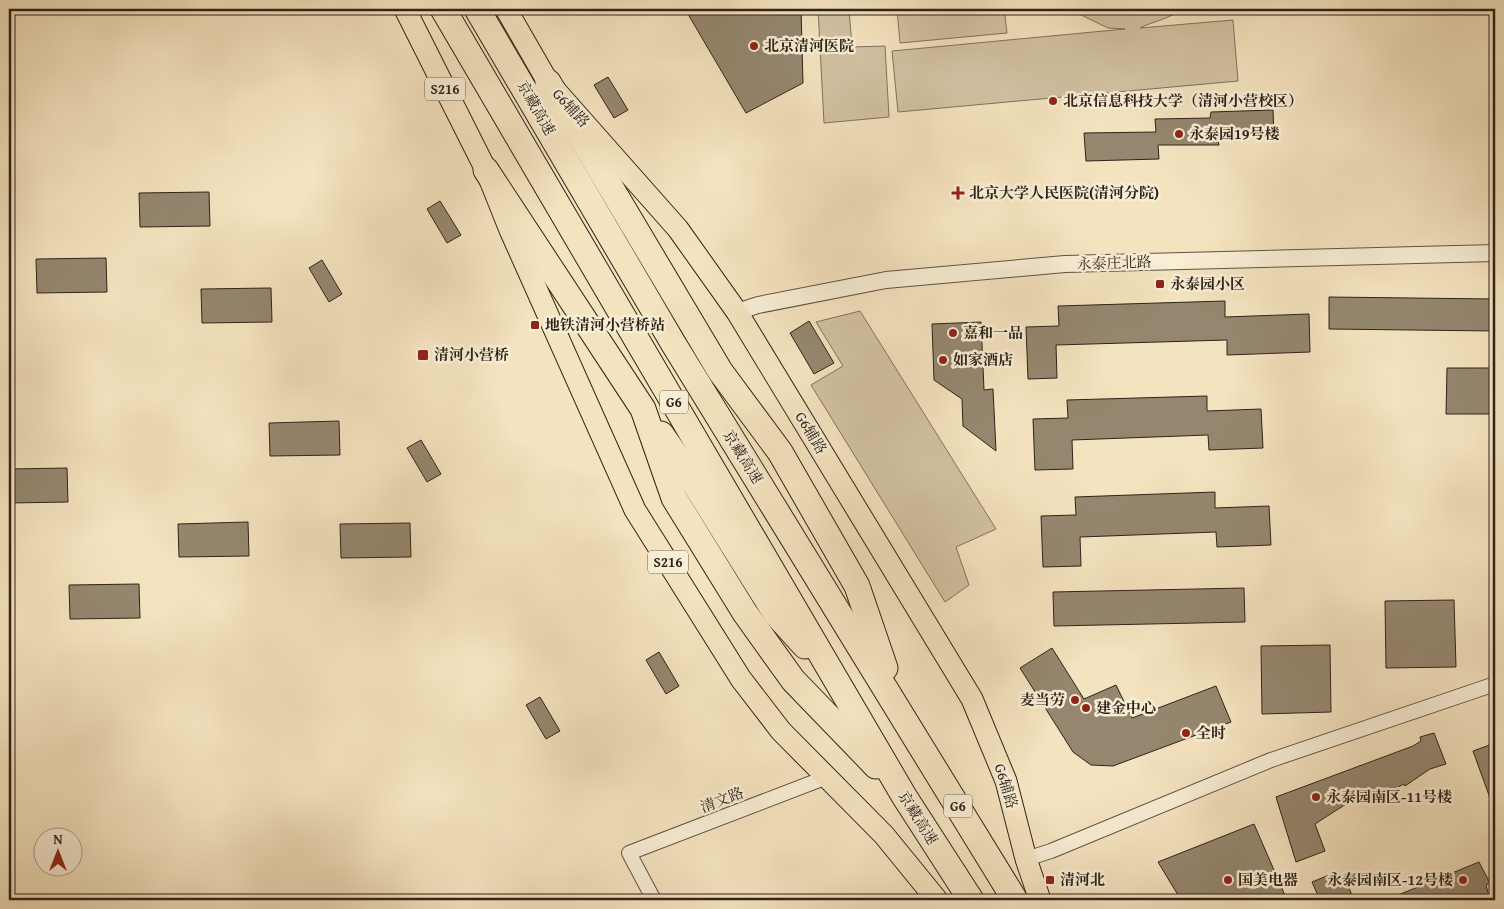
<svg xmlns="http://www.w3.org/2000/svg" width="1504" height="909" font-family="'Gentium Book Plus','Noto Serif SC',serif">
<rect width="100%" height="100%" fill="#f4e3bf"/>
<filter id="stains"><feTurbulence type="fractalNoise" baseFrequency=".004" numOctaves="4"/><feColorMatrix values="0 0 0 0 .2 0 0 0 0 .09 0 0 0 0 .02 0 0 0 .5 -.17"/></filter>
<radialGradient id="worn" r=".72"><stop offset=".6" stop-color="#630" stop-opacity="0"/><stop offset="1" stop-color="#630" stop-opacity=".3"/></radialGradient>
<g fill="#d2c2a3" stroke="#80725e">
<polygon points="818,9 849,9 852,47 885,46 889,117 824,123"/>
<polygon points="897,9 1004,9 1007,33 900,43"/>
<path d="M1072,9H1181C1168,20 1153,21 1140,28L1233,20L1238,81L898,112L892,51L1125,29L1108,28L1077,13Z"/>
<polygon points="860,311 996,529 956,547 969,585 945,602 811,385 843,366 816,322"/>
</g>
<g fill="#95876f" stroke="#2e2319">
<polygon points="685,9 801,9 803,83 746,113"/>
<polygon points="608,77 628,110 614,118 594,85"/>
<polygon points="1273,110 1274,136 1217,136 1219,145 1158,145 1159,159 1086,161 1084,133 1156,132 1155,119 1210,118 1211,112"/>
<polygon points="209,192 210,226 140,227 139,193"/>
<polygon points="440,201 461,235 447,243 427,209"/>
<polygon points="106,258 107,292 37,293 36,259"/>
<polygon points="322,260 342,294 329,302 309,268"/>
<polygon points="271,288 272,322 202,323 201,289"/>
<polygon points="1329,297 1495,299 1495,331 1329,329"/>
<polygon points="1225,301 1225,317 1309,314 1310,352 1227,355 1227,340 1056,345 1057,378 1028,379 1026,327 1059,326 1058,306"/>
<polygon points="809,321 834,363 814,374 790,333"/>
<polygon points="981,322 984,390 993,389 996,451 963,426 962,399 934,380 932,324"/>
<polygon points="1447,368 1495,368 1495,414 1446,414"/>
<polygon points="1207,396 1207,411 1261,409 1263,448 1209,450 1208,435 1072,440 1073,469 1035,470 1033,419 1068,418 1067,400"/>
<polygon points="339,421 340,455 270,456 269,423"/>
<polygon points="421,440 441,474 427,482 407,448"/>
<polygon points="67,468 68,502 9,503 9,469"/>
<polygon points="1215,492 1215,508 1269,506 1271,545 1217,547 1216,532 1080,537 1081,566 1043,567 1041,516 1076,515 1075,497"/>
<polygon points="248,522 249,556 179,557 178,524"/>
<polygon points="410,523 411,557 341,558 340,524"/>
<polygon points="139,584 140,618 70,619 69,585"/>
<polygon points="1244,588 1245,622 1054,626 1053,592"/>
<polygon points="1454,600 1456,667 1386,668 1385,601"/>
<polygon points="1330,645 1331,712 1262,714 1261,646"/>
<polygon points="1052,648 1084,699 1116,685 1132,718 1216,686 1231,722 1113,766 1091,765 1073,752 1020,668"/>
<polygon points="659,652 679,686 666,694 646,660"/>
<polygon points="540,697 560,731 546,739 526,705"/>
<polygon points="1434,733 1446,764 1430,769 1405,786 1404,784 1379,797 1375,790 1356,796 1357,797 1315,824 1325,851 1296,862 1276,797 1413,746 1421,741 1420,737"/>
<polygon points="1495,743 1495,808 1494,809 1473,751"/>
<polygon points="1254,824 1287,900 1181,900 1158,862"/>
<polygon points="1479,862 1490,883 1486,885 1489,896 1479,900 1386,900"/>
<polygon points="1334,873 1335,877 1341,874 1349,888 1354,900 1320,900 1312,882"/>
</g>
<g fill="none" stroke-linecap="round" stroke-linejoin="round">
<g stroke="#605342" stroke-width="16">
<g id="minor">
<polyline points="1026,859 1051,851 1271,760 1495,684"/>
<polyline points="654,900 629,853 827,777"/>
</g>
</g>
<g stroke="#605342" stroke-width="18">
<polyline id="tertiary" points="737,312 758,305 886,280 1065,264 1495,253"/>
</g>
<g stroke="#2e2319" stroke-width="23">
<g id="primary">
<polyline points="405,9 486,170 510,230 635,510 741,679 781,731 884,835 937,900"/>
<polyline points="506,9 548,82 678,229 737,312 972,699 1006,781 1026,859 1040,900"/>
</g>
</g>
<g stroke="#2e2319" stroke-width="27">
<g id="motorway">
<polyline points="443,9 904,796 971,900"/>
<polyline points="477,9 673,343 1015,900"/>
<polyline points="548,82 720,371 780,452 857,586 885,668"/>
<polyline points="486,170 643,409 674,498 745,613 793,680 876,766"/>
<polyline points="661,434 686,470 776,614 805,646"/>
</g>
</g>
<use href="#minor" stroke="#f8edd5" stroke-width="14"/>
<use href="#tertiary" stroke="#f8edd5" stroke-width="16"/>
<use href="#primary" stroke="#f4e3bf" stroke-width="21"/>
<use href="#motorway" stroke="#f4e3bf" stroke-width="25"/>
</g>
<g fill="#8f2418" stroke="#f8edd5" stroke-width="2">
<circle cx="754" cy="46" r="5"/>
<circle cx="1053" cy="101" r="5"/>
<circle cx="1179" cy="134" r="5"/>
<path d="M955.5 185.5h5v5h5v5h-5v5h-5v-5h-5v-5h5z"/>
<rect x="1155" y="279" width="10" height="10" rx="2.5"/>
<rect x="530" y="320" width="10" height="10" rx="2.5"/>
<circle cx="953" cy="333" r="5"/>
<rect x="417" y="349" width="12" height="12" rx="2.5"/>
<circle cx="943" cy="360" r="5"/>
<circle cx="1075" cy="700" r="5"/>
<circle cx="1086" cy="708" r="5"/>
<circle cx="1186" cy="733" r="5"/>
<circle cx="1316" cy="797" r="5"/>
<rect x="1045" y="875" width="10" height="10" rx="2.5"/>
<circle cx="1228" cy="880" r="5"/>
<circle cx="1463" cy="880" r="5"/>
</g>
<g text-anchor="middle" stroke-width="5" stroke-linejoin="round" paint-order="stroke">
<g fill="#f8edd5" stroke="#6b6051" stroke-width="1">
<rect x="425" y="77.5" width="40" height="23" rx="4"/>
<rect x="660" y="390.5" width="28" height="23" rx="4"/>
<rect x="648" y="550.5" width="40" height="23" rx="4"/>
<rect x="944" y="794.5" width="28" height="23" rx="4"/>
</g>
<g font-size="14" font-weight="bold" fill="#2e2319">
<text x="445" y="94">S216</text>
<text x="674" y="407">G6</text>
<text x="668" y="567">S216</text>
<text x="958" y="811">G6</text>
</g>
<g font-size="15" font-weight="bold" fill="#2e2319" stroke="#f8edd5" text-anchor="start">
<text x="764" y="51">北京清河医院</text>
<text x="1063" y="106">北京信息科技大学（清河小营校区）</text>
<text x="1189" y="139">永泰园19号楼</text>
<text x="969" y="198">北京大学人民医院(清河分院)</text>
<text x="1170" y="289">永泰园小区</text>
<text x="545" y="330">地铁清河小营桥站</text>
<text x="963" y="338">嘉和一品</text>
<text x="434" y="360">清河小营桥</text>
<text x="953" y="365">如家酒店</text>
<text x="1065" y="705" text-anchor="end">麦当劳</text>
<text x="1096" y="713">建金中心</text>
<text x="1196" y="738">全时</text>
<text x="1326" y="802">永泰园南区-11号楼</text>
<text x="1060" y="885">清河北</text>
<text x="1238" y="885">国美电器</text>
<text x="1453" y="885" text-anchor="end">永泰园南区-12号楼</text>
</g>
<g font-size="15" fill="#2e2319" stroke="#f8edd5">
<text transform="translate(536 108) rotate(60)" y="5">京藏高速</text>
<text transform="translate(571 108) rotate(48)" y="5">G6辅路</text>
<text transform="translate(1114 263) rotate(-2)" y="5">永泰庄北路</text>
<text transform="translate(811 433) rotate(59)" y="5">G6辅路</text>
<text transform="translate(743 457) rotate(58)" y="5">京藏高速</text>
<text transform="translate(1006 786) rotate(73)" y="5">G6辅路</text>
<text transform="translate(722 800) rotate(-21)" y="5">清文路</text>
<text transform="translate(918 818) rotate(58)" y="5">京藏高速</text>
</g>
</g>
<rect width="1504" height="909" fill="none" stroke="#f4e3bf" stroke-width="30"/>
<rect x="10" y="10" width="1484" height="889" fill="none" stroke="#2e2319" stroke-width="2.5"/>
<rect x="15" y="15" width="1474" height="879" fill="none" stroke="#2e2319"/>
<g transform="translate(58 852)"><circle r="24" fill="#f8edd5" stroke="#a79c8a"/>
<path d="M0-4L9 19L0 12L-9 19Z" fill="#8f2418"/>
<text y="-8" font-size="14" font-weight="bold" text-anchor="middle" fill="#2e2319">N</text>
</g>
<rect width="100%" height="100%" filter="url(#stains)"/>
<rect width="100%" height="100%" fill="url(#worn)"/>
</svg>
